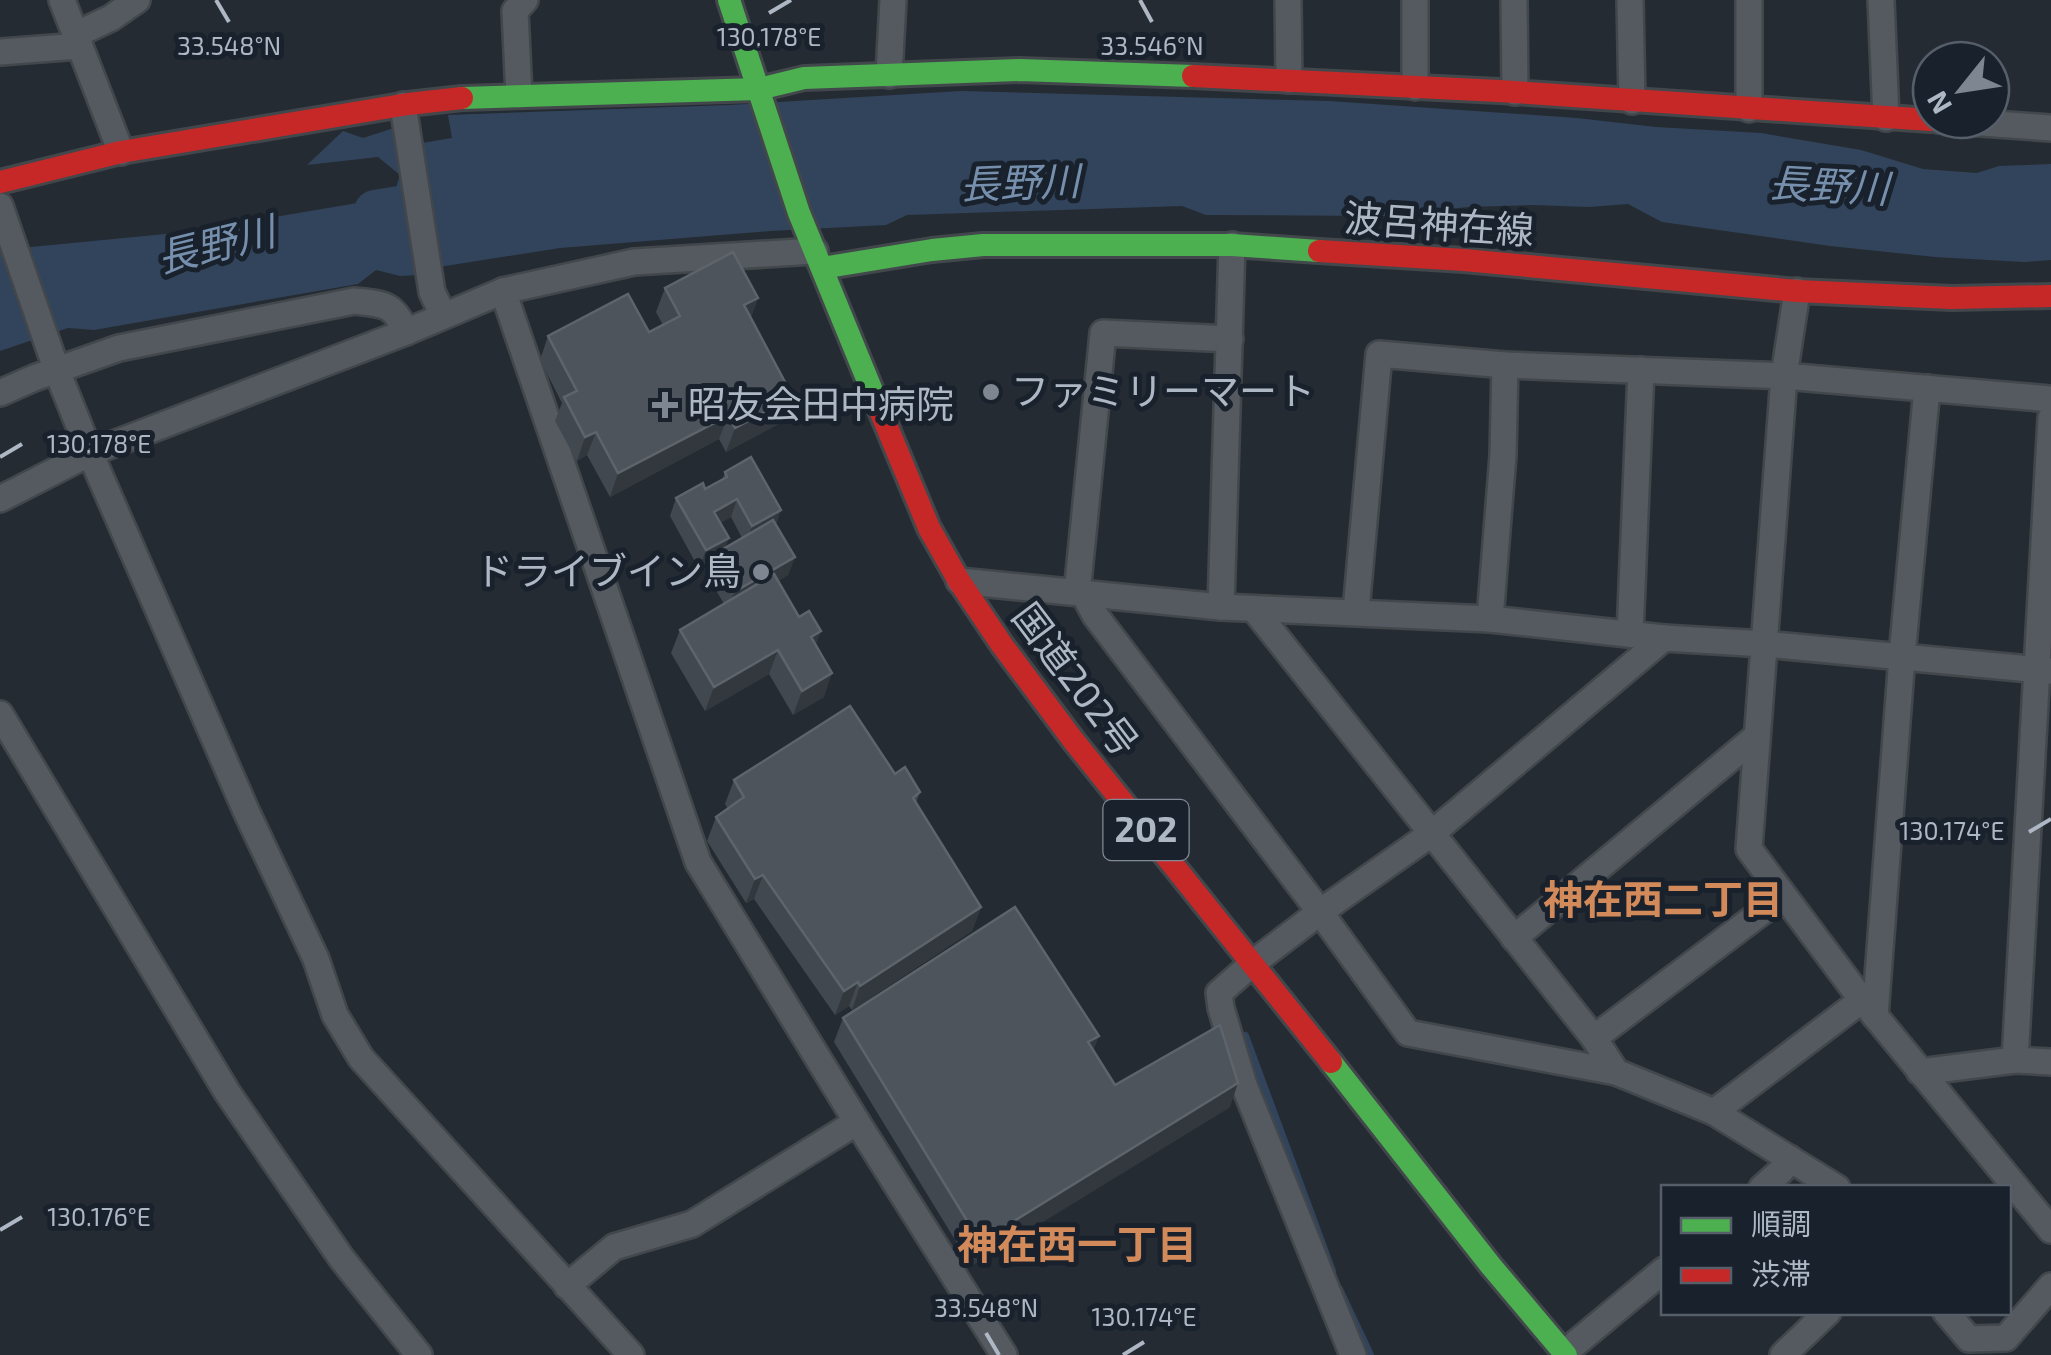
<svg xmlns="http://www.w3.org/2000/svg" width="2051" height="1355" font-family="'Exo 2','Noto Sans JP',sans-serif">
<rect width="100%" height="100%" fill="#252b32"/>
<g fill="#32445b">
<polygon points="961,91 1329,101 1577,118 1656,127 1761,133 1861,150 1923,169 1977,173 1999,166 2051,164 2051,260 2024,262 1935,257 1830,246 1662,222 1628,204 1589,207 1534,205 1468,207 1384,216 1206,215 1182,206 907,215 886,225 770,231 560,248 439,267 431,221 463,216 458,185 429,186 422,143 452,138 448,115 729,105"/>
<polygon points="394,128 418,275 400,276 376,270 358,284 94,330 68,328 0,351 0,250 186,232 393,197 400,175 378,157 307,165 343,131 363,138"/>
</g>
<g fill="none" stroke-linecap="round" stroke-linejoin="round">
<g stroke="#32445b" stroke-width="8">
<polyline points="1245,1036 1332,1271"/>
<polyline points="1339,1289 1370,1355"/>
</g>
<polyline stroke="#32445b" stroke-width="42" points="375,211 517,188"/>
<g stroke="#42474c" stroke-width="30">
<g id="street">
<polyline points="62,0 121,152"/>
<polyline points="1288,0 1289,80"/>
<polyline points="1415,0 1415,87"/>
<polyline points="1514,0 1515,92"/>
<polyline points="1630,0 1632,101"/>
<polyline points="1881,0 1886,118"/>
<polyline points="75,35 111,18 137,0"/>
<polyline points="0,52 80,46"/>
<polyline points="889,75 893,0"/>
<polyline points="519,95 515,11 525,0"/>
<polyline points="403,105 432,292 443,315"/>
<polyline points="1749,109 1749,0"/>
<polyline points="1939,120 2051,128"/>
<polyline points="0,206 57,371 90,453 247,813 316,959 335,1015 361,1058 631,1355"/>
<polyline points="503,291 698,862 857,1122 1004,1355"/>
<polyline points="1797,291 1784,376 1749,849 1862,1000 2051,1230"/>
<polyline points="1230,339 1103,333 1078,583 1095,615 1320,912 1408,1033 1616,1072 1714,1112 1837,1188"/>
<path d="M0,393L34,378L119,348L354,301C384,304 393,303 406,332"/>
<polyline points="0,499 90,453 406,332 503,291 634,262 815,251"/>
<polyline points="959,581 1221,607 1490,619 1664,638"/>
<polyline points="1221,607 1232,245"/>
<polyline points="1254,609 1594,1038 1616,1072"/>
<polyline points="1356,611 1379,354 1505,365 1784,376 2051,399"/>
<polyline points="1490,619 1503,455 1505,365"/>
<polyline points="1630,634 1641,370"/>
<polyline points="0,714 227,1092 342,1259 419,1355"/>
<polyline points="1514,938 1757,736"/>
<polyline points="1875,1016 1902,656 1927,388"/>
<polyline points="1594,1038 1783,896"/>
<polyline points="2015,1060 2051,418"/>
<polyline points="1920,1072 2015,1060 2051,1062"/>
<polyline points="1714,1112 1862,1000"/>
<polyline points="1762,1188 1782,1170 1789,1158"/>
<polyline points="567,1286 614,1247 692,1224 857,1122"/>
<polyline points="1946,1312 1969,1339 2006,1338 2051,1286"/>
<polyline points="1564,1353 1664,1270"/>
<polyline points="1353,1355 1244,1085 1221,1008 1219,993 1253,963 1320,912 1431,834 1664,638 1764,644 2051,671"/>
<polyline points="1783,1355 1828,1312"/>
</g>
</g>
<g stroke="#42474c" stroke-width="28">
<g id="fast">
<polyline points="729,0 799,213 877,403"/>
<polyline points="462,98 759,89 804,78 1020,70 1193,76"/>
<polyline points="822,268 932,250 983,245 1232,245 1319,251"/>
<polyline points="1331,1062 1491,1266 1566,1355"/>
</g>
</g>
<g stroke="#42474c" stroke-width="28">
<g id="jam">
<polyline points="1193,76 1499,91 1931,120"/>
<polyline points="0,182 121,152 408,104 462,98"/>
<polyline points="1319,251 1464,260 1797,291 1952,298 2051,296"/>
<polyline points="877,403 929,528 959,581 1002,645 1073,740 1331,1062"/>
</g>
</g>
<use href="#street" stroke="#555960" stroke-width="25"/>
<use href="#fast" stroke="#4caf50" stroke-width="22"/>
<use href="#jam" stroke="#c62828" stroke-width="22"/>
</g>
<g fill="#42484f" fill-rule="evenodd">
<polygon points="665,288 758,298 751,317 784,421 726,452 719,439 610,497 587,455 577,461 555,421 562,403 540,360 548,336 649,332 663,325 656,312"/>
<path d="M725,472L781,510L776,524L795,557L788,575L778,581L816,645L824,697L793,715L769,674L705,711L671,653L680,630L724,604L706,573L710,563L699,569L670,516L676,498L705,489L722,480ZM731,517L742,538L725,548L720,523Z"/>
<polygon points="895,774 920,792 916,803 981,907 972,931 852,1010 849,1006 835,1015 754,899 746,903 707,841 716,817 728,809 725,804 734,780"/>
<polygon points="843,1018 1094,1051 1115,1085 1230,1107 971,1266 834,1042"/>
</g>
<g fill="#32383e">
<polygon points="758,298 749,322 744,305"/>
<polygon points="793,397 784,421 726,452 735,428"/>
<polygon points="728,416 719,439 610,497 618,473"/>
<polygon points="596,432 587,455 577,461 585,437"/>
<polygon points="737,499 731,517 708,530 714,512"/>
<polygon points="781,510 774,528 746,544 752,526"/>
<polygon points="729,538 722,556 713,555 710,563 699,569 706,550"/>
<polygon points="795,557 788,575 728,610 734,592"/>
<polygon points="821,631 812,655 811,637"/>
<polygon points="778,650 769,674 705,711 714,687"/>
<polygon points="832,673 824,697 793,715 802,691"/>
<polygon points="763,875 754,899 746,903 755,879"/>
<polygon points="981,907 972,931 852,1010 860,986"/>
<polygon points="858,982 849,1006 835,1015 844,991"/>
<polygon points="1099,1036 1090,1060 1088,1042"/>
<polygon points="1238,1083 1230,1107 971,1266 980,1242"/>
</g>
<g fill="#4e545b" stroke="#5d646c" stroke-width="2.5">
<polygon points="733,252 758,298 744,305 793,397 735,428 728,416 618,473 596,432 585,437 564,397 577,391 548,336 628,294 649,332 680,316 665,288"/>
<polygon points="751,457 781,510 752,526 737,499 714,512 729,538 706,550 676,498 703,483 705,489 727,477 725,472"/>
<polygon points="773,520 795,557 734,592 713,555"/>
<polygon points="774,574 799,617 809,611 821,631 811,637 832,673 802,691 778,650 714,687 680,630"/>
<polygon points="850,706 895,774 905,767 920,792 913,798 981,907 860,986 858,982 844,991 763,875 755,879 716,817 744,797 734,780"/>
<polygon points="1015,907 1099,1036 1088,1042 1115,1085 1220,1025 1238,1083 980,1242 843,1018"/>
</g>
<path fill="none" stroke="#aeb7c4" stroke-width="4" d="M216,0L229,22M1140,0L1152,22M769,13L791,0M0,457L22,444M2029,832L2051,819M0,1230L22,1217M986,1333L999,1355M1123,1355L1144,1342"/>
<g fill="#7e8691" stroke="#19222c" stroke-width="4">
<circle cx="991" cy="392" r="10"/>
<path d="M660 390h10v10h10v10h-10v10h-10v-10h-10v-10h10z"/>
<circle cx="761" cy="572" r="10"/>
</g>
<g text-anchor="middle" stroke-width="10" stroke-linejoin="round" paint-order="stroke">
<rect fill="#19222c" stroke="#818a96" stroke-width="2.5" x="1103.5" y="800" width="85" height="60" rx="8"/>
<g font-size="35" font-weight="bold" fill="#aeb7c4">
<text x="1146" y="842">202</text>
</g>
<g font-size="38" fill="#aeb7c4" stroke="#19222c">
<text transform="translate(1439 225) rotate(4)" y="13">波呂神在線</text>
<text transform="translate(1075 680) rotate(53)" y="13">国道202号</text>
</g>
<g font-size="38" fill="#aeb7c4" stroke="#19222c" text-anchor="start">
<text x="1011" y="405">ファミリーマート</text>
<text x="688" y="418">昭友会田中病院</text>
<text x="741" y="585" text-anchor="end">ドライブイン鳥</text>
</g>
<g font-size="40" font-style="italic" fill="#758fad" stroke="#19222c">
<text transform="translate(1020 183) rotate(-2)" y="14">長野川</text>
<text transform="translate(1829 186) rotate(3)" y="14">長野川</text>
<text transform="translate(216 245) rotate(-14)" y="14">長野川</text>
</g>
<g font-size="40" font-weight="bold" fill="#d38a5a" stroke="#19222c">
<text x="1663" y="914">神在西二丁目</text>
<text x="1077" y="1259">神在西一丁目</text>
</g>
</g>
<g font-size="25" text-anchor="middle" fill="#aeb7c4" stroke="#19222c" stroke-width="10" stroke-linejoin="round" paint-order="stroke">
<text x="769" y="46">130.178°E</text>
<text x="229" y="55">33.548°N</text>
<text x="1152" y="55">33.546°N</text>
<text x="99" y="453">130.178°E</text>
<text x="1952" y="840">130.174°E</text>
<text x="99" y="1226">130.176°E</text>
<text x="986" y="1317">33.548°N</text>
<text x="1144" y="1326">130.174°E</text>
</g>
<rect x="1661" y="1185" width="350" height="130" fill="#19222c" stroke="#555e69" stroke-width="2.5"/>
<rect x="1681" y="1218" width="50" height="15" fill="#4caf50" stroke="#555e69" stroke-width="2.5"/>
<text x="1751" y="1235" font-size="30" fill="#aeb7c4">順調</text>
<rect x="1681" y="1268" width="50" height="15" fill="#c62828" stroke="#555e69" stroke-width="2.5"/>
<text x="1751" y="1285" font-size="30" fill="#aeb7c4">渋滞</text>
<g transform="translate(1961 90) rotate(240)"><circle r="48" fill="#19222c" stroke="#555e69" stroke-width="2.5"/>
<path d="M0-8L18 38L0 25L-18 38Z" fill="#7e8691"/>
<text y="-15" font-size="28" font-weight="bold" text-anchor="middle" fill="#aeb7c4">N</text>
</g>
</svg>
